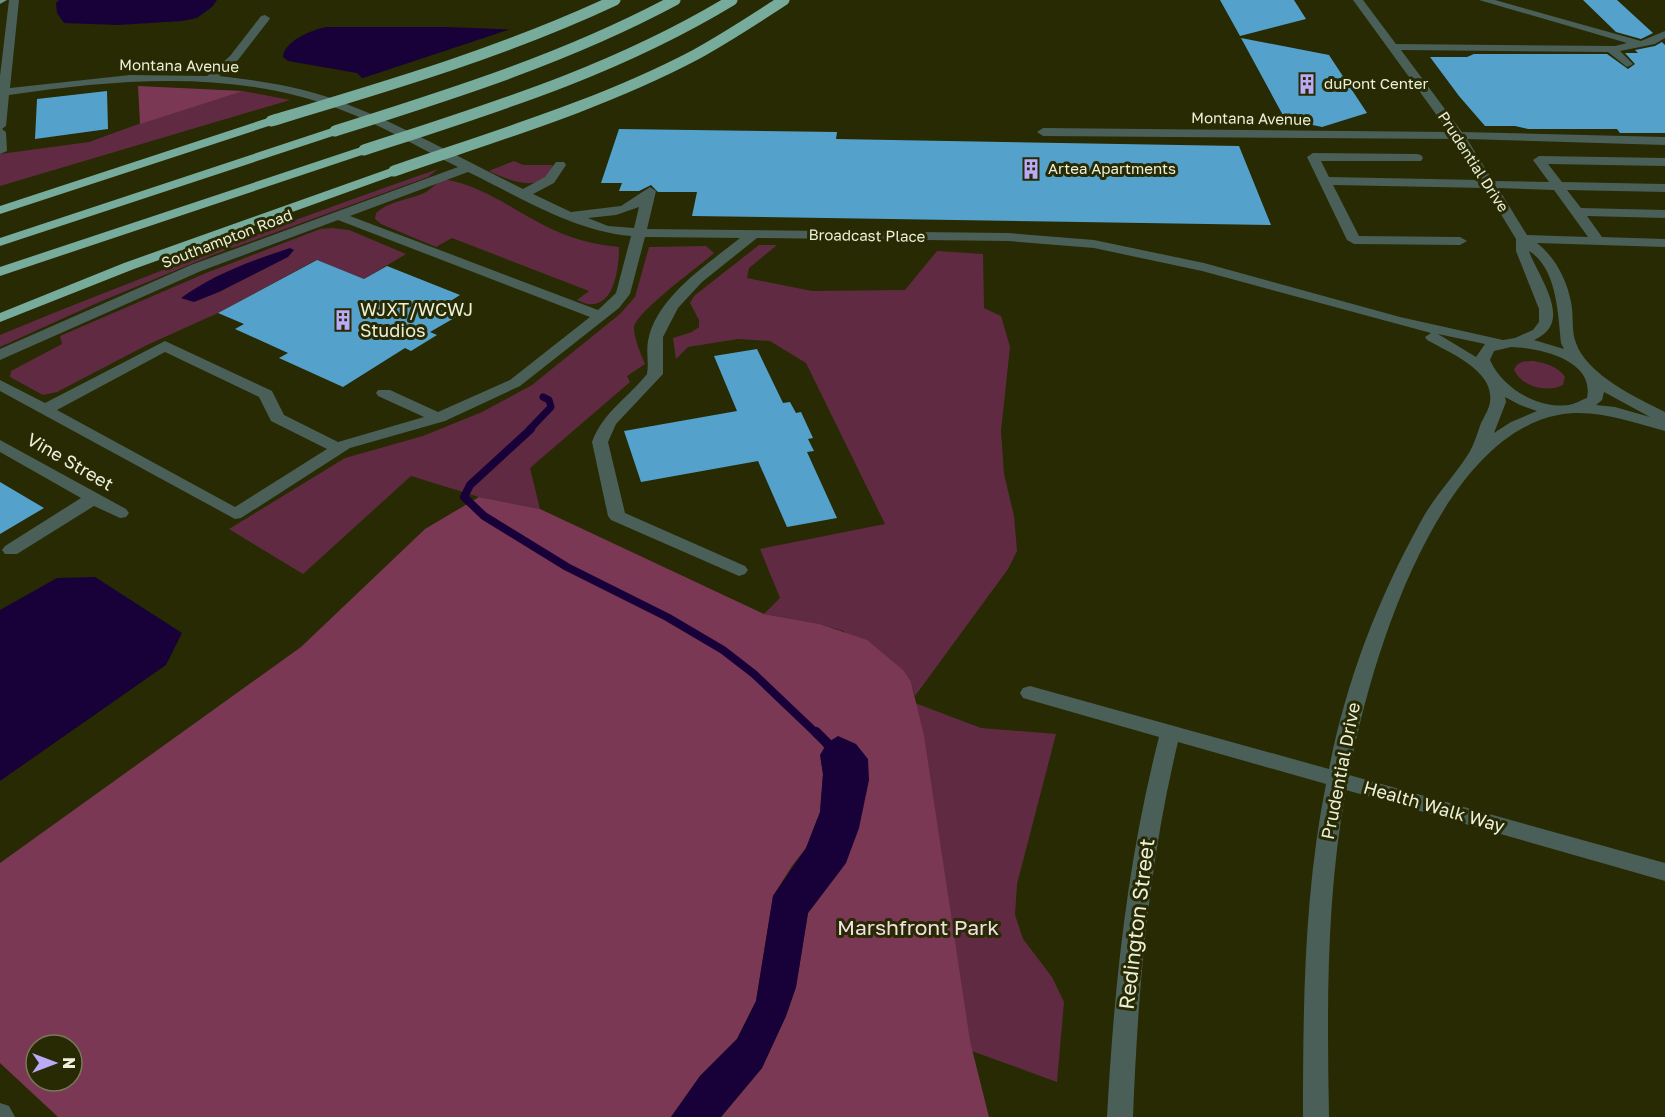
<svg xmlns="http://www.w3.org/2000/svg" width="1665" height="1117" font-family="'Golos Text',sans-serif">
<rect width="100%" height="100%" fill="#272a02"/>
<g fill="#602b42">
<polygon points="243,91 290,100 0,186 0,154 89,142 177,110"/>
<path d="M514,161L523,165H553C545,196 508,180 489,171Z"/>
<path d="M438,169L428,177L213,255L97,303L0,347V335C145,275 290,221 438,169Z"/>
<path d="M443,179C489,187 515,213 556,231C576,240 598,245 619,247C619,273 612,318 577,300L589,291L452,238L436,247L381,224L375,219L376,213C389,201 408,200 424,193C432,189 436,183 443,179Z"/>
<polygon points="332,228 349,230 406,254 364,279 316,260 218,313 147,345 57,392 43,395 10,377 11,371 62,344 60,336 206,273 320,229"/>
<polygon points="759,245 777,245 749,268 747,278 812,291 905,290 937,251 983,254 984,308 1001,316 1010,347 1001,431 1004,474 1014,516 1017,551 1008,569 915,696 911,682 843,631 820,624 764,614 780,598 760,549 885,524 806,363 770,341 738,339 688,347 676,359 673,338 692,332 699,327 699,320 690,303 694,296"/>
<path d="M706,246L714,253C700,266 634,313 634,328C634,339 641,354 645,364L627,376L630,382L530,468L540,509L479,497L411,476L303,574L229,529L345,458L423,436L482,412L532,385L620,314L635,297L649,247Z"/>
<path d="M1533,361C1545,363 1558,366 1565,377L1563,385C1547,393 1522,387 1514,370C1517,362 1524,361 1533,361Z"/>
<polygon points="907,700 981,728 1056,734 1017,884 1015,915 1023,939 1052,977 1064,1002 1057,1082 796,987"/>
</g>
<g fill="#7a3855" fill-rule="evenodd">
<polygon points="138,86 243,91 140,124"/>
<path d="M479,497L540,509L764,614L820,624L867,640L903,670L911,682L924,736L970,1041L989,1117H721L762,1068L786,1016L796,987L808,913L846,863L820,755L823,774L820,812L806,848L792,866L773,896L756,1001L737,1039L700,1076L671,1117H58L0,1063V863L301,647L425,529ZM36,1045H72V1081H36Z"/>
</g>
<g fill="#180139">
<polygon points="59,0 217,0 212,7 197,18 182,21 118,25 64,23 57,13 56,3"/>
<path d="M326,27H446L522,30L365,81L357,73L288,61L283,57C284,41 312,30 326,27Z"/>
<path d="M290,248L294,250L288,257L219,292L194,302L181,298C212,275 253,260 290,248Z"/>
<polygon points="95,577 182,633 166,665 0,781 0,610 57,578"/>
<polygon points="838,736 856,744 868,759 869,780 859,828 846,863 808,913 796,987 786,1016 762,1068 721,1117 671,1117 700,1076 737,1039 756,1001 773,896 806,848 820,812 823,774 820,755 827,743"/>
</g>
<polygon fill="#272a02" points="517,27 523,28 528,32 517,43 418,82 371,86 364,84 360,79"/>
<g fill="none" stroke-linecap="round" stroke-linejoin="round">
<polyline stroke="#180139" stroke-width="7" points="529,430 551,407 549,400 543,397"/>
<polyline stroke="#180139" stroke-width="8" points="531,429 470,485 464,497 484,516 567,567 667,617 723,650 754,674 817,734"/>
<polyline stroke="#180139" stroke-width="10" points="816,732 827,743 832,752"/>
</g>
<g fill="#54a2cc">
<polygon points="1220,0 1294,0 1306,19 1240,36"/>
<polygon points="1583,0 1617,0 1653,33 1641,39 1616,32"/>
<polygon points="1241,38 1329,55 1367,113 1322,127 1285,119"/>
<polygon points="1662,42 1665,45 1665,133 1620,133 1617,129 1528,129 1515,126 1485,126 1459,96 1430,57 1467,57 1474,54 1607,54 1628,69 1635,64 1625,53 1638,53 1635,50 1655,46"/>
<polygon points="107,91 108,129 35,139 37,99"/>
<polygon points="619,129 837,132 836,139 1239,146 1271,225 692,216 697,192 658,192 651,185 639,191 619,191 622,183 601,183"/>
<polygon points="317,260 364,279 387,266 460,295 438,309 456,317 430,332 437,335 411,351 405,348 343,387 279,358 288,353 235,329 244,324 218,313"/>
<polygon points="757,349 783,403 790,402 796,413 801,412 813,438 808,439 814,451 807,452 837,518 787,527 758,461 641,482 624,431 737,411 714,356"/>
<polygon points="0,482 44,508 0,534"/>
</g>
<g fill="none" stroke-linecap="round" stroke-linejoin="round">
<g fill="#4a5f58" fill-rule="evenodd">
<path d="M9,0H19L10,88L130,75L207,76L230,56L261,16L265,15L270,18L269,20L238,60L219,76C263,81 308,88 349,105C408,128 466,161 523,189L545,177L556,162H564L566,165L554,183L533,194L571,212L621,206L650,187L656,191L647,229L1008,233L1094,240L1204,263L1400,317L1503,340L1515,338L1533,330L1539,322V309L1516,251V239L1485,188L1333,185L1359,236L1460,237L1467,241L1460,245L1354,244L1347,240L1307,157L1313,153L1417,154L1421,155L1423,158L1421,161H1321L1329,177L1480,180L1454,139L1043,136L1037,132L1043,128L1449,132L1353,0H1363L1396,44L1615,46L1627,43L1479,0H1495L1641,41L1665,31V38L1655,44L1620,51L1633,64L1627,67L1608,52L1401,50L1462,132L1665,137V145L1467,139L1493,181L1549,182L1533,160L1539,156L1665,158V166L1548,164L1562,182L1665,184V192L1567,190L1581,208L1665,210V218L1587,216L1602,237L1665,239V247L1537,243C1555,257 1567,280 1571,302C1574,315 1571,331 1576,343C1587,375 1637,398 1665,412V431C1630,422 1595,408 1558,415C1435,439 1368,669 1349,775L1665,863V881L1346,790C1326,898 1327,1008 1329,1117H1303C1303,1006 1304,894 1326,784L1178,742C1148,866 1138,991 1133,1117H1107C1114,988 1127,862 1159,737L1023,698L1020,693L1023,688L1030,686L1329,769C1346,682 1377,601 1420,523C1433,498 1452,479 1467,456C1473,448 1477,434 1481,423C1484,417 1489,409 1490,402C1495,371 1450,353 1427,340L1425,337L1431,333L1202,271L1094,248L1008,241L757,238L702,282L678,308L663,337V374L616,424L608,442L625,513L745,566L748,570L745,574L739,576L611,520L608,516L592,442C603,412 629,397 647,374C649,363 646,352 648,341C656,297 708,264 740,238L645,237L630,294L619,308L520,386L445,421L350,448L241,518L235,519L0,391V380L45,403L165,341L272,391L284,415L338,442L424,417L378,396L376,393L378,390H390L438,412L510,380L590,317L338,220L201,271L0,360V349L191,265L458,167C419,148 380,124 339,109C233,69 119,79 9,95L6,126L2,129L6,132L7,151L0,154V76ZM468,172C520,197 573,231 631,236L616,293L598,310L350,216ZM1498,188L1554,190L1588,237L1527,235ZM639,207L634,228L608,226L588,218L616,215ZM1529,251C1557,268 1558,314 1561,343L1564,349L1534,340C1575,322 1539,279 1529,251ZM1438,334L1485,344L1476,357ZM1511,347C1540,348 1595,360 1587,398C1581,400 1575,404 1569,405C1538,409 1502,388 1490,360L1494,351ZM165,352L259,397L271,421L327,449L235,507L57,410ZM1604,392L1650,417L1615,407L1596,405L1602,400ZM1505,397L1520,405L1537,411L1511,422L1494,433L1506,402Z"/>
<polygon points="0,440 126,509 129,513 126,517 120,518 94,506 17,554 5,554 2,550 5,546 81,498 0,452"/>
<polygon points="0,1103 9,1106 15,1117 0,1117"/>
</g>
<polygon fill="#6b9589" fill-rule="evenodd" points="0,0 7,0 0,4"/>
<g fill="#77ab9c" fill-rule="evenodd">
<polygon points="271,117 277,121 275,124 0,214 0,206"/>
<polygon points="335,127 339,128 339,134 0,246 0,238"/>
<polygon points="364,146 368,147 368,153 0,276 0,267"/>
<polygon points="394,167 398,168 400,171 398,174 134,269 0,322 0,313 124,263"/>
</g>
<g stroke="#77ab9c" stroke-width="11">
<path d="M271,121C388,86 504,52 615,0"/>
<path d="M335,131C452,94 567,58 675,0"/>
<path d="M364,150C493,108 615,71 732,0"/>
<path d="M394,171C495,136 600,105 695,55C726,38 755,19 784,0"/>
</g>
</g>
<defs>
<g id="building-bare" transform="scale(1.62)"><path d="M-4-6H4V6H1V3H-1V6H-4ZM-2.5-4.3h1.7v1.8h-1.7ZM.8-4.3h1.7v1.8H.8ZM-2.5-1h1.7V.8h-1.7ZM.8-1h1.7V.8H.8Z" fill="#bbaaf6" stroke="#272a02" stroke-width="2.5" paint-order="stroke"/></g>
</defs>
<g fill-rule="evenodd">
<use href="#building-bare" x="1307" y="84"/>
<use href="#building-bare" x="1031" y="169"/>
<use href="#building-bare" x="343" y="320"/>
</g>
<g text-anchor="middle" stroke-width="6" stroke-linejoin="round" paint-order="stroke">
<g font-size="15" fill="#ecefd9" stroke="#272a02">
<text transform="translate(179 66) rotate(1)" y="5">Montana Avenue</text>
<text transform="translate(1251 119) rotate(1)" y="5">Montana Avenue</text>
<text transform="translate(1473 162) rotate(57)" y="5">Prudential Drive</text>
<text transform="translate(867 236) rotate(1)" y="5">Broadcast Place</text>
<text transform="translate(227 239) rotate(-21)" y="5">Southampton Road</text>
</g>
<g font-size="15" fill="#ecefd9" stroke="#272a02" text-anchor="start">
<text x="1324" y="89">duPont Center</text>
<text x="1048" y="174">Artea Apartments</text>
</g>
<g font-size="18" fill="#ecefd9" stroke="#272a02" text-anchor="start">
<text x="360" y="316">WJXT/WCWJ<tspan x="360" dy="21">Studios</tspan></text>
</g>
<g font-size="18" fill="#ecefd9" stroke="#272a02">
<text transform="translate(70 462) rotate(30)" y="6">Vine Street</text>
<text transform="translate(1341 771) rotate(-79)" y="6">Prudential Drive</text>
<text transform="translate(1434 807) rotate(16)" y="6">Health Walk Way</text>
</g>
<g font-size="21" fill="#ecefd9" stroke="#272a02">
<text transform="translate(1137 924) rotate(-83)" y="7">Redington Street</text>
</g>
<g font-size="21" fill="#f3dee5" stroke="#272a02">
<text x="918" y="935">Marshfront Park</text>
</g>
</g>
<g transform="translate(54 1063) rotate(90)"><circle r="28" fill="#272a02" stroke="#767958" stroke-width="1.5"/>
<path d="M0-4.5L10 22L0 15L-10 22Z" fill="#bbaaf6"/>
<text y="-9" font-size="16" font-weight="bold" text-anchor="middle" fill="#ecefd9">N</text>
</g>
</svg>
